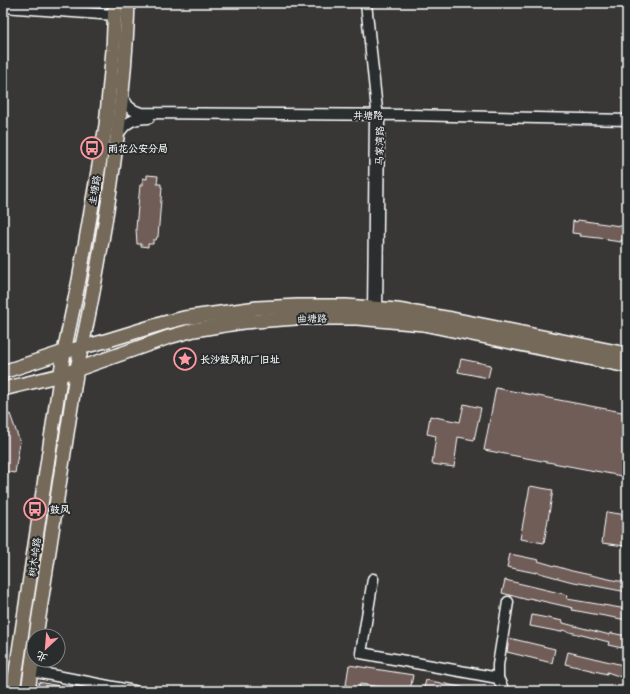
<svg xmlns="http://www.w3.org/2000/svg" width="630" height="694" font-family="'Shantell Sans','LXGW WenKai TC',sans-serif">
<rect width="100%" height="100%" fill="#383736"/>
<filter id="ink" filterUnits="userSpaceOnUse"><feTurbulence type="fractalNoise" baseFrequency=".025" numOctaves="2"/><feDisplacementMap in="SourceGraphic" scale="8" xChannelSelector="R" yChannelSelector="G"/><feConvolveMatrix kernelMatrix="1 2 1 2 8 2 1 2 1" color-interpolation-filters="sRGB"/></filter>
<g filter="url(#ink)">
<g fill="#6f5d58" stroke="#fff">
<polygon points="147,175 158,176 157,184 161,184 161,187 162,187 158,237 157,237 156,240 153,240 153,244 148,244 148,247 141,246 141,244 137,244 136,228 140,185 143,185 143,178 147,179"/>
<polygon points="578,220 627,227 627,241 621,240 621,242 607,240 608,239 580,236 581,234 572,233 573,221 577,222"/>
<polygon points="461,359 491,365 488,378 458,372"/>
<polygon points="496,388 627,413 627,477 484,450"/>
<polygon points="464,404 481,408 474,440 458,437 454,467 432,464 436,436 427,434 430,416 460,422"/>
<polygon points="10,414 20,442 15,473 3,471 3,416"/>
<polygon points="530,486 553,490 544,543 520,539"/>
<polygon points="606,512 627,515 627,529 625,546 602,543"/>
<polygon points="510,554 539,560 538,561 572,571 618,581 627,581 627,592 569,581 536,572 536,573 507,567"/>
<polygon points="505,580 568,595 567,599 627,609 627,620 572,610 573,608 529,598 528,600 502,593"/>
<polygon points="532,615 563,621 563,623 610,635 611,633 627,636 627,649 608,645 609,642 562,630 561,632 530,626"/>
<polygon points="509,638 555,649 552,663 507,652"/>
<polygon points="568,652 627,666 627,679 607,672 607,674 565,664"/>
<polygon points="349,665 413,675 410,691 360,684 359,691 345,691"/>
<polygon points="426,680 465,688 464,691 423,691"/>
<polygon points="39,682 69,688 68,691 37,691"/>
</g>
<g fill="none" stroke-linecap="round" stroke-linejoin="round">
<g stroke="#fff" stroke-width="13">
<g id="minor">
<polyline points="366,3 377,110"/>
<polyline points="3,7 115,15"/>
<path d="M122,93C124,104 131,111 142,113L410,115L627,120"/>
<path d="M118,135C125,122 134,118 149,118"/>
<polyline points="373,315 375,115 377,110 379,119 377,315"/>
<polyline points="373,579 361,653 498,678"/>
<polyline points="31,671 134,691"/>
<polyline points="504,691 498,678 498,665 508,602"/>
</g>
</g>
<g stroke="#fff" stroke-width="16">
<g id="major">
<polyline points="3,372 64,352 102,342 164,323 184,318 257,308 298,306 346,306 397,310 452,319 627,354"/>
<polyline points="3,389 61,375 169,337 194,330 243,322 296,318 357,318 423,324 627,366"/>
<path d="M36,636L77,368C91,309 101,250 110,190C119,128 126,66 128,3"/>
<polyline points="13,691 64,352 79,280 106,125 113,50 115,3"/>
<polyline points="28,691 34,650"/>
</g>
</g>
<use href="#minor" stroke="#2a2d2e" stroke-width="10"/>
<use href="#major" stroke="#746a5a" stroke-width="13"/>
</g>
</g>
<defs>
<g id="bus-ring" transform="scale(1.15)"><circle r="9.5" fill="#2a2d2e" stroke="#ff9aa2" stroke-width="1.5"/><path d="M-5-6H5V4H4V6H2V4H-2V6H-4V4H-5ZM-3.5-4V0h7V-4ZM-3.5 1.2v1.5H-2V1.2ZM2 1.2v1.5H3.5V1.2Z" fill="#ff9aa2"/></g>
<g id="sight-ring" transform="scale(1.15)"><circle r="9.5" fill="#2a2d2e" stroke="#ff9aa2" stroke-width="1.5"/><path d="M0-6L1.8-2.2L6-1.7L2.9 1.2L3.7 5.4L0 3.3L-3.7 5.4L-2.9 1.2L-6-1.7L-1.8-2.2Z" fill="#ff9aa2"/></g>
</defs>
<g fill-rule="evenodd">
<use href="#bus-ring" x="92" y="148"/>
<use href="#sight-ring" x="185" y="359"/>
<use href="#bus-ring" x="35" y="509"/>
</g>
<g text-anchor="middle" stroke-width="4" stroke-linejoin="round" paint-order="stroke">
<g font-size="10" fill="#fff" stroke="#2a2d2e">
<text x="368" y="119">井塘路</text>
<text transform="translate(379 146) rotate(-89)" y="4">马家湾路</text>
<text transform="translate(94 190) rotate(-80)" y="4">圭塘路</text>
<text transform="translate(312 318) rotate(-1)" y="4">曲塘路</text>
<text transform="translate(34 557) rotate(-82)" y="4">树木岭路</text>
</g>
<g font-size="10" font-weight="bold" fill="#fff" stroke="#2a2d2e" text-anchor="start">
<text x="108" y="152">雨花公安分局</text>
<text x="200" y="363">长沙鼓风机厂旧址</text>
<text x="50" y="513">鼓风</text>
</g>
</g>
<rect width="630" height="694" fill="none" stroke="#2a2d2e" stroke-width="16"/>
<rect x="8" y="8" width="614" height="678" fill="none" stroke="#fff" stroke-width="1.5" filter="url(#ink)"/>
<g transform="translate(46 648) rotate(206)"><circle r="19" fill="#2a2d2e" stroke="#7f8182"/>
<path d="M0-3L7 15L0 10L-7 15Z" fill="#ff9aa2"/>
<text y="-6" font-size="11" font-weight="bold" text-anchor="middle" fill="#ffffff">北</text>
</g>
</svg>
